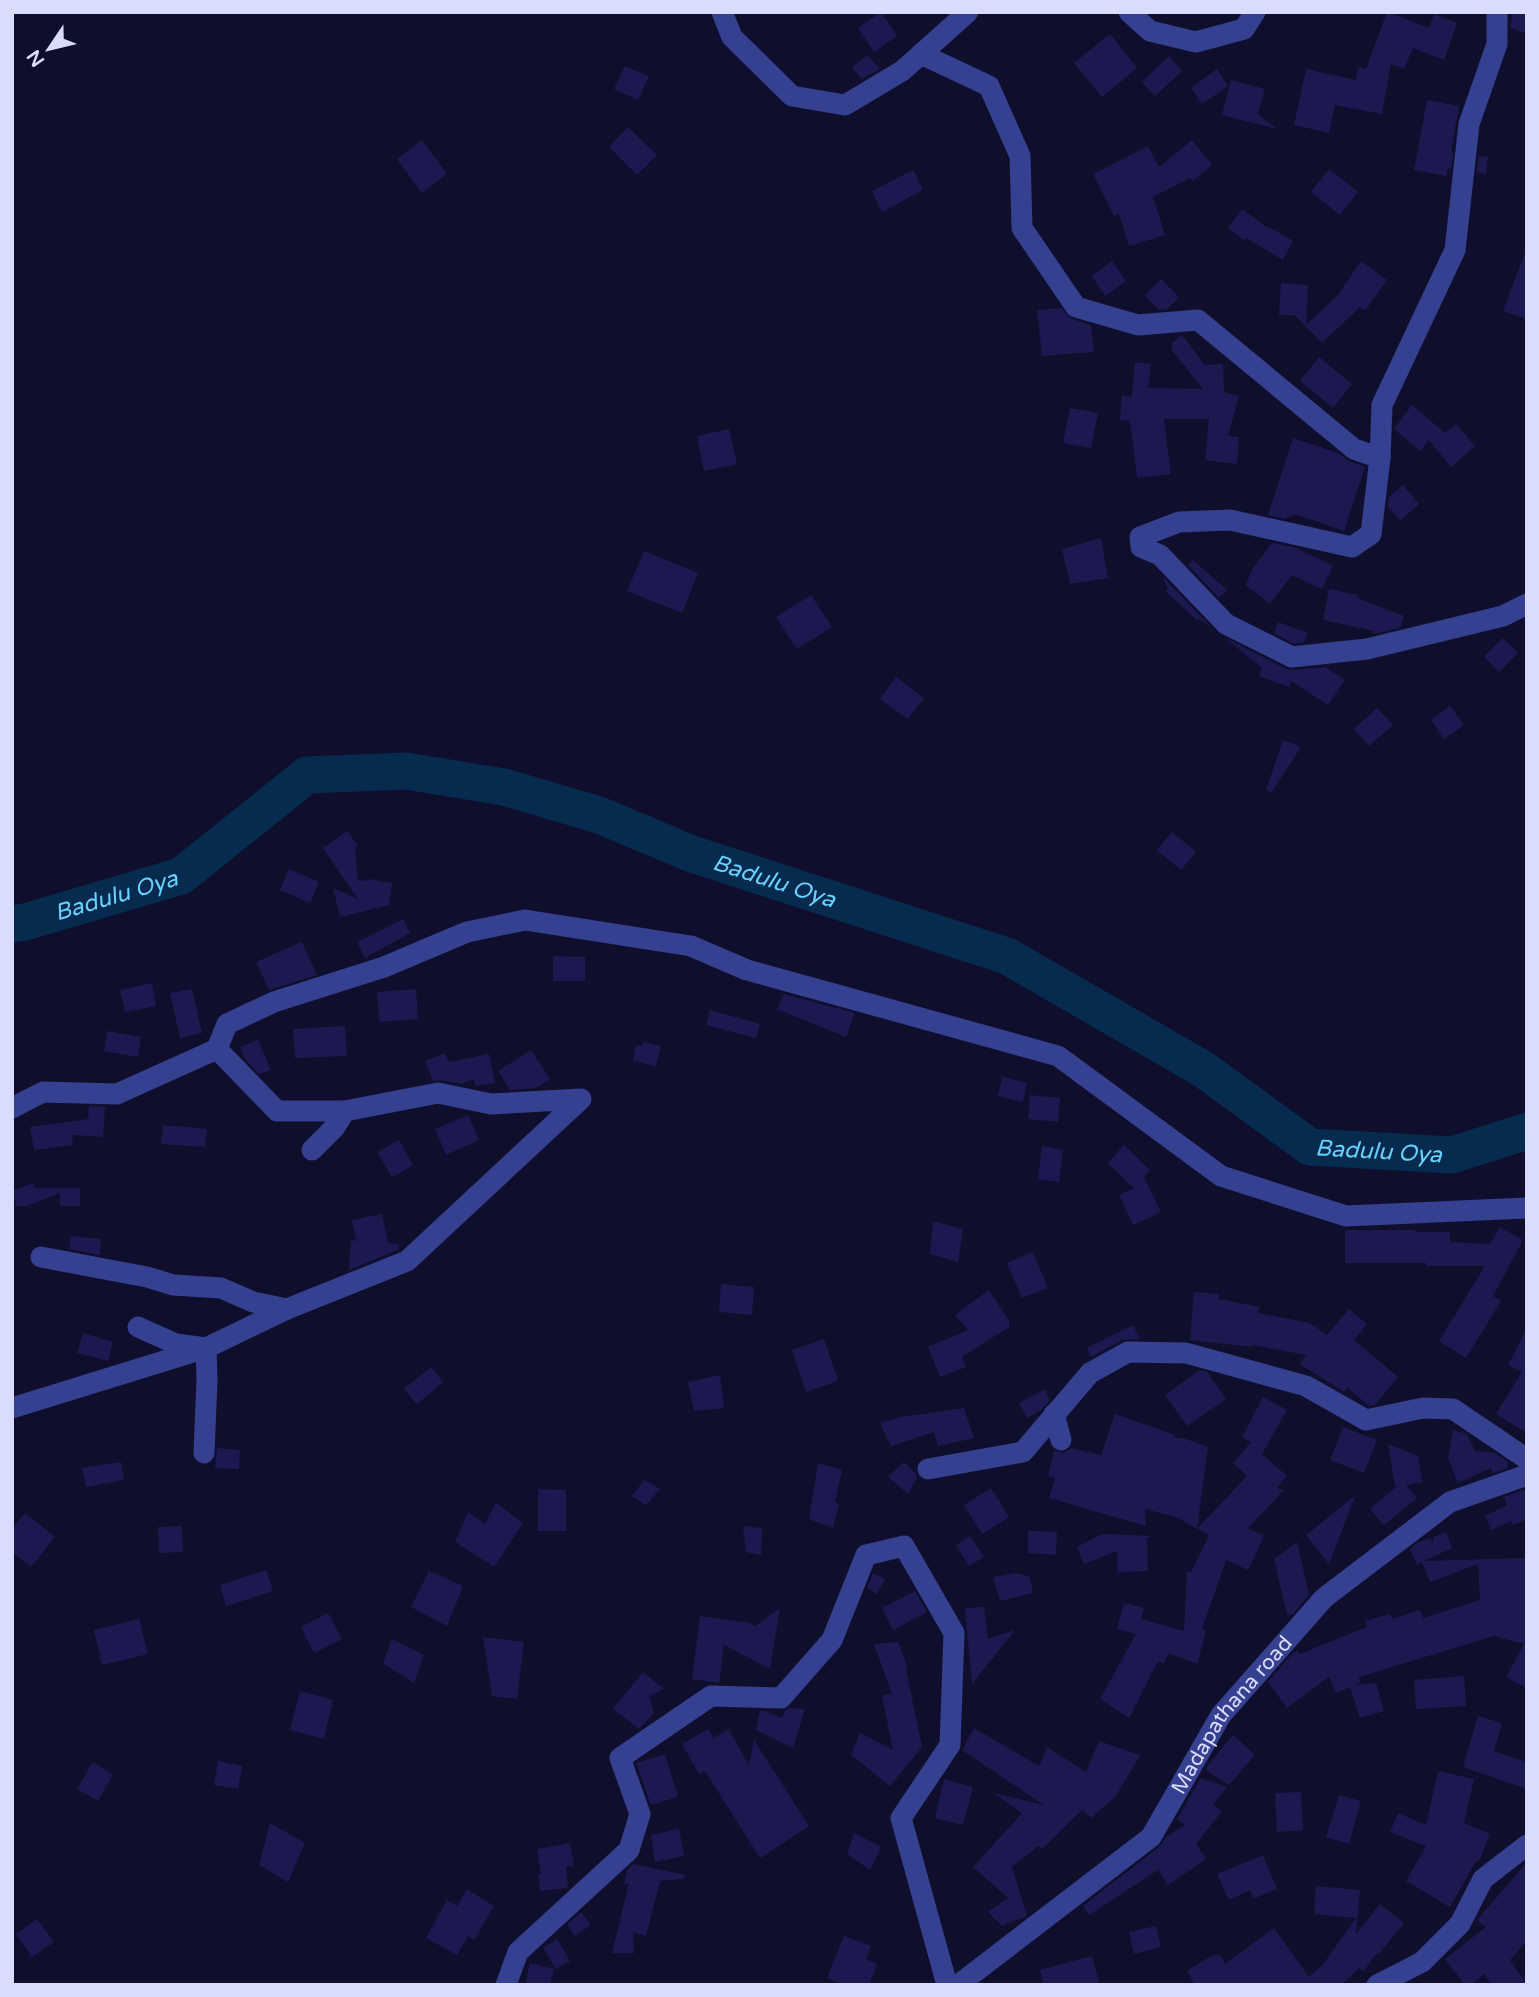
<svg xmlns="http://www.w3.org/2000/svg" width="1539" height="1997" font-family="'Varela Round',sans-serif">
<rect width="100%" height="100%" fill="#0f0f2d"/>
<g fill="none" stroke-linecap="round" stroke-linejoin="round">
<path stroke="#062b4f" stroke-width="37" id="s1" d="M12,924L25,922L181,876L307,775L406,771L504,787L599,815L692,854L1007,956L1203,1069L1310,1147L1452,1155L1527,1131"/>
</g>
<g fill="#1b194f">
<polygon points="881,12 897,36 874,52 858,28"/>
<polygon points="1387,12 1429,28 1434,14 1457,23 1444,60 1413,48 1404,69 1391,64 1382,114 1335,105 1329,133 1294,125 1306,69 1356,80 1358,67 1366,69"/>
<polygon points="1513,12 1527,12 1527,33 1510,28"/>
<polygon points="1110,34 1137,68 1102,97 1074,63"/>
<polygon points="867,55 880,69 862,79 852,68"/>
<polygon points="1169,56 1182,71 1155,96 1142,82"/>
<polygon points="625,66 649,76 638,100 614,89"/>
<polygon points="1217,69 1228,86 1202,104 1191,88"/>
<polygon points="1231,80 1265,89 1258,114 1277,129 1222,115"/>
<polygon points="1427,100 1459,106 1451,151 1453,152 1451,169 1448,168 1446,176 1414,170"/>
<polygon points="628,127 657,155 637,175 609,147"/>
<polygon points="422,140 447,174 422,193 397,159"/>
<polygon points="1192,140 1212,165 1193,181 1190,178 1153,197 1165,235 1129,246 1119,214 1114,216 1093,174 1148,146 1159,167"/>
<polygon points="1479,156 1488,157 1486,174 1477,172"/>
<polygon points="1329,169 1358,192 1340,215 1311,192"/>
<polygon points="913,170 923,190 882,212 872,191"/>
<polygon points="1242,209 1268,228 1269,227 1293,241 1283,260 1246,238 1244,240 1228,228"/>
<polygon points="1525,253 1527,253 1527,319 1503,311"/>
<polygon points="1112,261 1126,281 1105,296 1092,276"/>
<polygon points="1361,261 1387,280 1365,311 1360,307 1322,343 1295,315 1279,315 1281,283 1308,285 1306,325 1338,295"/>
<polygon points="1161,279 1179,297 1167,309 1159,310 1145,295"/>
<polygon points="1061,308 1072,319 1091,325 1094,352 1042,356 1037,310"/>
<polygon points="1182,335 1205,365 1223,364 1224,392 1239,396 1228,436 1239,437 1237,464 1205,460 1209,419 1164,419 1171,474 1137,478 1130,421 1120,420 1122,395 1132,397 1135,362 1151,364 1148,388 1203,389 1172,350 1172,343"/>
<polygon points="1319,357 1352,384 1333,408 1300,381"/>
<polygon points="1412,405 1445,433 1456,424 1475,446 1451,467 1429,440 1420,451 1394,429"/>
<polygon points="1070,408 1098,413 1091,448 1063,443"/>
<polygon points="729,429 737,464 704,471 697,436"/>
<polygon points="1293,438 1338,453 1349,461 1365,467 1344,531 1295,514 1285,519 1268,515"/>
<polygon points="1403,485 1419,504 1400,521 1388,506 1389,497"/>
<polygon points="1101,538 1108,578 1070,584 1062,549"/>
<polygon points="1272,543 1296,548 1333,566 1322,589 1292,575 1270,604 1246,585 1251,571"/>
<polygon points="644,551 698,573 682,613 627,591"/>
<polygon points="1193,560 1227,590 1219,598 1188,565"/>
<polygon points="1162,576 1212,628 1200,619 1198,621 1165,591 1168,588"/>
<polygon points="1329,589 1358,595 1357,598 1404,616 1400,628 1372,634 1374,631 1323,620"/>
<polygon points="811,595 832,627 797,649 776,617"/>
<polygon points="1278,622 1308,633 1304,642 1294,644 1274,633"/>
<polygon points="1224,637 1286,669 1293,670 1325,667 1345,680 1328,705 1291,681 1289,687 1259,676 1262,668"/>
<polygon points="1503,638 1518,653 1499,672 1484,656"/>
<polygon points="896,677 924,698 908,719 880,699"/>
<polygon points="1450,706 1464,725 1444,739 1431,720"/>
<polygon points="1377,708 1393,725 1369,746 1354,729"/>
<polygon points="1283,740 1301,747 1271,793 1266,790"/>
<polygon points="347,831 358,846 355,848 358,881 377,879 377,881 392,883 389,905 340,917 333,888 358,899 323,848"/>
<polygon points="1172,832 1196,852 1181,870 1157,850"/>
<polygon points="289,869 319,882 310,903 280,890"/>
<polygon points="403,919 410,933 365,958 357,942"/>
<polygon points="302,942 317,975 269,990 256,962"/>
<polygon points="553,956 585,957 585,981 553,981"/>
<polygon points="152,983 156,1006 125,1012 120,990"/>
<polygon points="192,989 202,1033 180,1038 170,993"/>
<polygon points="416,989 418,1019 379,1022 377,992"/>
<polygon points="784,994 855,1013 846,1037 777,1009"/>
<polygon points="710,1010 760,1024 756,1038 706,1025"/>
<polygon points="345,1026 347,1056 295,1058 293,1029"/>
<polygon points="107,1031 141,1037 138,1057 104,1051"/>
<polygon points="258,1040 271,1070 259,1074 244,1058 240,1047"/>
<polygon points="643,1042 661,1046 656,1066 633,1061 636,1045 643,1046"/>
<polygon points="531,1050 550,1079 536,1088 510,1090 498,1071"/>
<polygon points="445,1053 449,1062 489,1054 495,1083 475,1086 474,1079 461,1084 441,1080 433,1081 425,1061"/>
<polygon points="1002,1077 1027,1083 1023,1102 998,1096"/>
<polygon points="1030,1095 1060,1098 1058,1122 1028,1119"/>
<polygon points="89,1106 105,1107 103,1137 72,1135 73,1145 34,1150 30,1127 88,1119"/>
<polygon points="468,1115 479,1140 446,1155 435,1129"/>
<polygon points="163,1125 207,1129 205,1147 161,1144"/>
<polygon points="399,1140 413,1165 392,1177 377,1152"/>
<polygon points="1124,1145 1150,1170 1144,1177 1161,1212 1133,1225 1119,1195 1134,1188 1108,1163"/>
<polygon points="1042,1146 1063,1150 1059,1182 1038,1179"/>
<polygon points="33,1183 35,1188 80,1188 80,1206 60,1206 60,1193 27,1206 17,1206 12,1191"/>
<polygon points="382,1214 388,1243 399,1244 398,1250 349,1270 351,1240 356,1241 352,1220"/>
<polygon points="933,1221 963,1229 958,1262 930,1254"/>
<polygon points="1500,1227 1523,1240 1493,1296 1501,1301 1466,1358 1439,1341 1485,1266 1426,1266 1426,1263 1345,1263 1345,1230 1415,1230 1415,1232 1450,1232 1450,1242 1490,1244"/>
<polygon points="71,1236 101,1239 100,1255 69,1249"/>
<polygon points="1033,1252 1048,1288 1022,1298 1007,1263"/>
<polygon points="721,1284 754,1287 752,1315 719,1312"/>
<polygon points="989,1290 1009,1321 1009,1327 962,1357 966,1367 940,1377 928,1347 968,1330 955,1315"/>
<polygon points="1194,1292 1219,1294 1219,1299 1259,1307 1258,1313 1310,1323 1327,1335 1349,1309 1367,1324 1354,1340 1398,1377 1375,1405 1369,1406 1347,1387 1344,1392 1300,1364 1306,1355 1252,1345 1251,1347 1190,1340"/>
<polygon points="1133,1325 1140,1339 1122,1340 1091,1357 1087,1348"/>
<polygon points="1527,1328 1527,1433 1496,1414 1522,1372 1508,1365"/>
<polygon points="83,1333 113,1342 108,1361 77,1353"/>
<polygon points="824,1339 838,1381 806,1392 792,1350"/>
<polygon points="431,1367 443,1382 417,1404 404,1389"/>
<polygon points="1200,1370 1207,1372 1226,1399 1187,1426 1165,1395"/>
<polygon points="720,1375 724,1408 694,1411 688,1382"/>
<polygon points="1045,1389 1050,1400 1041,1410 1027,1418 1019,1403"/>
<polygon points="1263,1397 1287,1410 1262,1454 1287,1476 1277,1488 1284,1490 1248,1528 1264,1536 1248,1570 1226,1560 1202,1629 1206,1631 1197,1664 1168,1653 1164,1664 1158,1661 1129,1718 1100,1699 1136,1634 1117,1629 1124,1603 1144,1608 1141,1619 1184,1631 1187,1571 1191,1572 1209,1535 1176,1517 1145,1509 1146,1526 1049,1498 1055,1478 1048,1476 1054,1451 1064,1453 1071,1448 1101,1455 1115,1414 1175,1435 1172,1437 1186,1439 1208,1447 1197,1529 1247,1476 1233,1463 1251,1442 1242,1437"/>
<polygon points="964,1408 974,1438 938,1446 934,1432 891,1446 880,1423 901,1417"/>
<polygon points="1343,1427 1377,1440 1364,1473 1330,1460"/>
<polygon points="1453,1430 1467,1434 1475,1451 1495,1453 1508,1462 1507,1468 1493,1473 1491,1468 1458,1483 1448,1458"/>
<polygon points="1388,1444 1418,1456 1422,1482 1406,1485 1417,1498 1384,1525 1370,1509 1397,1486 1395,1486"/>
<polygon points="217,1448 240,1450 239,1469 215,1468"/>
<polygon points="121,1462 124,1480 86,1487 82,1468"/>
<polygon points="904,1462 916,1474 916,1480 908,1494 888,1477"/>
<polygon points="818,1463 842,1470 835,1502 839,1504 833,1528 809,1519"/>
<polygon points="644,1480 660,1489 646,1505 632,1496"/>
<polygon points="991,1488 1009,1517 982,1534 964,1505"/>
<polygon points="538,1489 566,1490 566,1531 538,1531"/>
<polygon points="1527,1489 1527,1519 1513,1525 1511,1521 1492,1530 1485,1516 1507,1505 1504,1497"/>
<polygon points="1355,1496 1329,1564 1306,1535"/>
<polygon points="496,1503 523,1523 494,1567 455,1542 468,1512 485,1524"/>
<polygon points="25,1513 55,1537 31,1567 12,1552 12,1529"/>
<polygon points="182,1526 183,1552 159,1553 158,1527"/>
<polygon points="743,1526 762,1528 761,1555 746,1552"/>
<polygon points="1028,1531 1057,1532 1056,1555 1028,1553"/>
<polygon points="1446,1532 1452,1548 1424,1561 1527,1558 1527,1688 1506,1677 1524,1644 1494,1636 1359,1677 1360,1683 1355,1685 1376,1683 1384,1711 1360,1718 1350,1687 1336,1693 1329,1677 1287,1708 1268,1682 1290,1656 1297,1651 1300,1654 1367,1627 1365,1621 1390,1614 1392,1619 1420,1610 1423,1618 1480,1600 1478,1564 1430,1582 1422,1562 1417,1565 1410,1549 1417,1543 1431,1538 1432,1545 1434,1537"/>
<polygon points="1102,1534 1153,1536 1147,1538 1148,1571 1118,1572 1117,1551 1084,1564 1077,1547"/>
<polygon points="970,1536 984,1557 969,1566 956,1545"/>
<polygon points="1297,1542 1309,1595 1293,1614 1287,1615 1274,1559"/>
<polygon points="266,1570 273,1591 226,1606 220,1585"/>
<polygon points="429,1571 463,1586 447,1626 411,1607"/>
<polygon points="873,1573 885,1579 877,1594 867,1588"/>
<polygon points="1016,1573 1030,1577 1033,1593 1000,1601 993,1577"/>
<polygon points="915,1591 927,1612 893,1630 882,1608"/>
<polygon points="984,1607 988,1639 1015,1630 972,1684 965,1608"/>
<polygon points="780,1608 770,1669 724,1645 719,1683 692,1679 700,1616 750,1623 755,1626"/>
<polygon points="328,1613 342,1639 314,1653 301,1627"/>
<polygon points="139,1619 148,1654 102,1665 94,1630"/>
<polygon points="483,1637 524,1642 517,1699 492,1696"/>
<polygon points="392,1639 424,1655 414,1683 383,1663"/>
<polygon points="898,1642 908,1669 906,1670 922,1747 890,1786 851,1755 860,1733 893,1750 882,1695 892,1694 874,1644"/>
<polygon points="643,1672 664,1689 649,1696 654,1713 639,1729 613,1709"/>
<polygon points="1464,1676 1466,1706 1416,1709 1414,1680"/>
<polygon points="300,1691 333,1700 324,1739 290,1730"/>
<polygon points="789,1708 805,1709 793,1748 756,1730 760,1711 765,1711 782,1718 785,1710"/>
<polygon points="1478,1716 1502,1723 1494,1751 1527,1762 1527,1789 1463,1767"/>
<polygon points="974,1728 1039,1766 1047,1747 1086,1772 1099,1741 1140,1755 1116,1796 1091,1818 1082,1810 1042,1849 1038,1846 1012,1867 1027,1916 1002,1926 988,1912 1008,1898 973,1867 1022,1813 994,1793 1044,1805 962,1750"/>
<polygon points="708,1729 714,1738 728,1729 749,1765 754,1740 809,1826 760,1858 705,1771 699,1774 682,1744"/>
<polygon points="1233,1735 1255,1755 1229,1785 1207,1771 1206,1768"/>
<polygon points="665,1754 678,1797 651,1805 636,1763"/>
<polygon points="218,1761 242,1766 238,1789 214,1785"/>
<polygon points="93,1762 113,1775 98,1801 77,1789"/>
<polygon points="1438,1771 1474,1779 1464,1823 1490,1834 1479,1861 1476,1861 1450,1907 1406,1881 1426,1846 1390,1832 1398,1813 1426,1825"/>
<polygon points="1201,1778 1227,1787 1213,1804 1222,1811 1196,1844 1206,1859 1168,1885 1158,1870 1089,1915 1083,1906 1159,1847 1166,1837 1185,1825 1177,1819"/>
<polygon points="944,1779 973,1787 963,1825 935,1818"/>
<polygon points="1301,1792 1303,1830 1277,1832 1275,1793"/>
<polygon points="1339,1795 1361,1801 1349,1844 1326,1837"/>
<polygon points="270,1823 305,1843 288,1882 259,1865"/>
<polygon points="679,1829 684,1856 655,1862 651,1835"/>
<polygon points="854,1833 881,1847 870,1870 847,1854"/>
<polygon points="570,1843 574,1866 566,1867 568,1888 540,1891 538,1874 541,1874 537,1849"/>
<polygon points="1263,1855 1277,1889 1253,1899 1250,1890 1229,1900 1217,1874"/>
<polygon points="1527,1862 1527,1941 1510,1960 1527,1985 1492,1985 1484,1974 1471,1985 1465,1985 1445,1959 1486,1927 1477,1920"/>
<polygon points="633,1864 685,1875 684,1879 660,1881 646,1936 633,1932 634,1953 612,1953 629,1883 624,1884 627,1870"/>
<polygon points="1316,1886 1360,1890 1356,1934 1380,1904 1404,1923 1378,1955 1376,1954 1364,1971 1359,1968 1341,1985 1195,1985 1187,1971 1213,1955 1220,1955 1225,1964 1274,1928 1309,1977 1324,1963 1356,1918 1314,1914"/>
<polygon points="467,1889 494,1906 474,1940 468,1936 457,1955 426,1938 447,1900 457,1906"/>
<polygon points="581,1912 591,1925 575,1936 567,1925"/>
<polygon points="37,1919 54,1942 32,1957 16,1934"/>
<polygon points="1156,1926 1161,1947 1134,1954 1129,1932"/>
<polygon points="844,1936 871,1946 866,1959 877,1964 869,1985 844,1985 827,1978"/>
<polygon points="557,1939 570,1961 556,1969 543,1948"/>
<polygon points="1092,1956 1100,1985 1044,1985 1040,1970"/>
<polygon points="530,1963 554,1969 550,1985 525,1985"/>
</g>
<g fill="none" stroke-linecap="round" stroke-linejoin="round">
<g stroke="#354090" stroke-width="21">
<polyline points="722,12 732,37 792,96 845,105 902,71 968,12"/>
<polyline points="1129,12 1150,31 1196,42 1244,29 1255,12"/>
<polyline points="1497,12 1497,44 1469,124 1455,250 1382,405 1380,458 1371,534 1352,547 1230,520 1179,522 1140,537 1141,547 1160,555 1226,624 1292,657 1367,649 1503,616 1527,604"/>
<polyline points="921,54 989,86 1020,156 1022,228 1076,307 1138,325 1198,320 1354,449 1380,458"/>
<polyline points="12,1108 43,1092 117,1094 217,1049"/>
<polyline points="312,1150 335,1127 345,1111"/>
<polyline points="41,1257 147,1277 173,1285 221,1288 253,1302 287,1309"/>
<polyline points="138,1327 176,1344 206,1348 207,1380 204,1453"/>
<polyline points="12,1408 206,1348 287,1309 407,1261 581,1099 491,1104 438,1093 345,1111 277,1111 217,1049 227,1024 274,1002 384,967 467,932 525,920 691,946 747,970 1058,1056 1221,1176 1346,1216 1527,1208"/>
<polyline points="1054,1414 1061,1440"/>
<polyline points="928,1469 1023,1452 1090,1373 1128,1352 1186,1353 1306,1386 1366,1420 1423,1408 1453,1409 1527,1459"/>
<polyline points="506,1985 518,1952 629,1850 640,1814 620,1758 711,1696 781,1698 832,1640 866,1555 904,1546 954,1633 950,1745 901,1818 947,1985"/>
<path id="s2" d="M958,1985L1151,1837L1221,1715L1324,1598L1450,1502L1527,1475"/>
<polyline points="1377,1985 1422,1962 1460,1924 1483,1879 1527,1845"/>
</g>
</g>
<g text-anchor="middle" stroke-width="7" stroke-linejoin="round" paint-order="stroke">
<g font-size="21" fill="#dadcff" stroke="#0f0f2d">
<text dy="7" stroke="none"><textPath href="#s2" startOffset="390">Madapathana road</textPath></text>
</g>
<g font-size="23" font-style="italic" fill="#68d1ff" stroke="#0f0f2d">
<text dy="8" stroke="none"><textPath href="#s1" startOffset="822">Badulu Oya</textPath></text>
<text dy="8" stroke="none"><textPath href="#s1" startOffset="108">Badulu Oya</textPath></text>
<text dy="8" stroke="none"><textPath href="#s1" startOffset="1494">Badulu Oya</textPath></text>
</g>
</g>
<rect width="1539" height="1997" fill="none" stroke="#dadcff" stroke-width="28"/>
<g transform="translate(49 49) rotate(235)" stroke="#0f0f2d" stroke-width="5" paint-order="stroke">
<path d="M0-5L12 26L0 18L-12 26Z" fill="#dadcff"/>
<text y="-10" font-size="19" font-weight="bold" text-anchor="middle" fill="#dadcff">N</text>
</g>
</svg>
